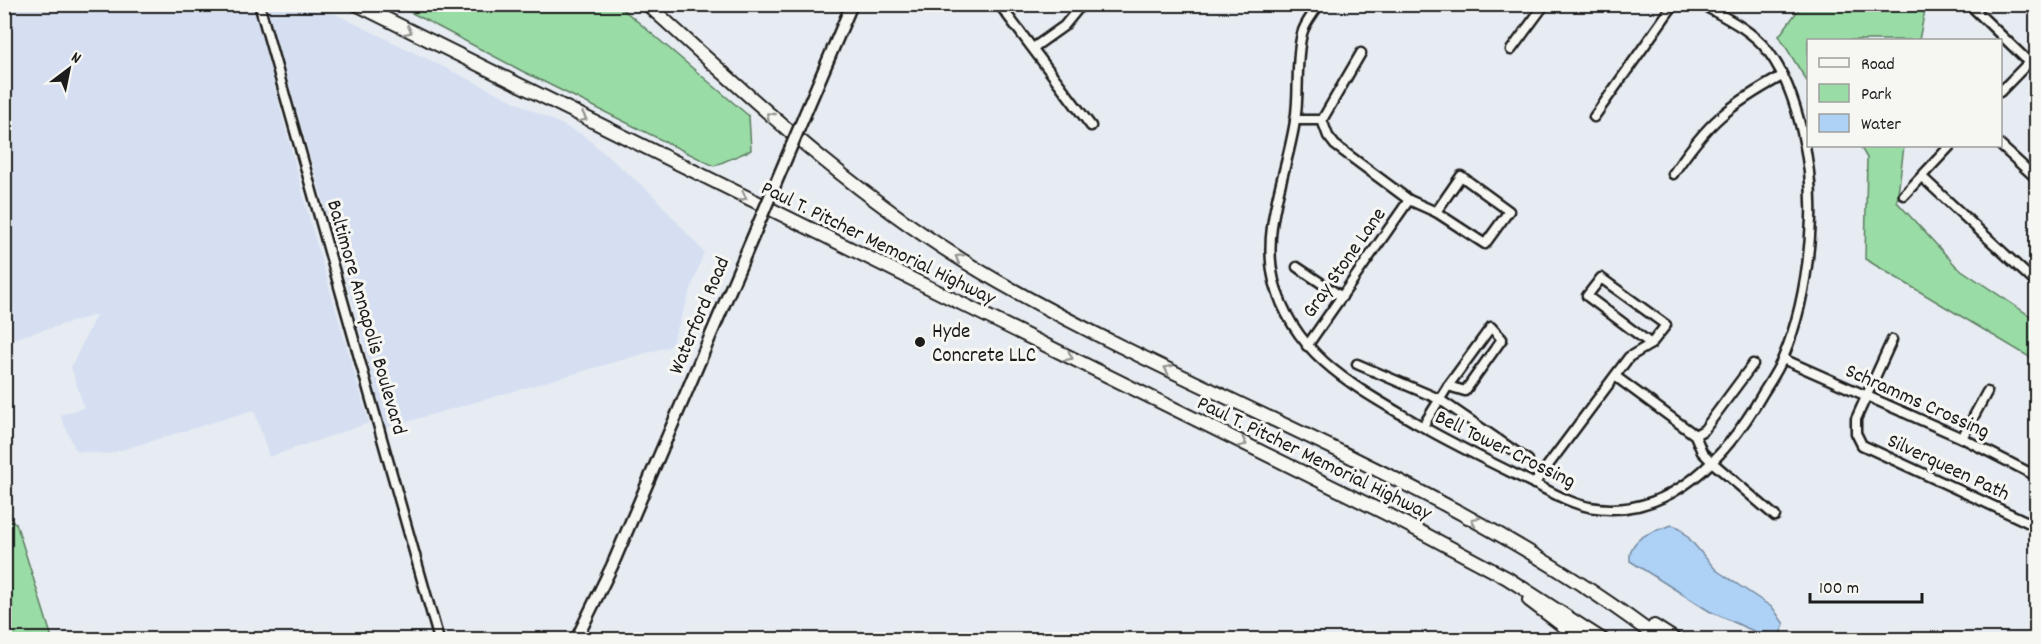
<svg xmlns="http://www.w3.org/2000/svg" width="2041" height="644" font-family="Dekko,sans-serif">
<rect width="100%" height="100%" fill="#e7ecf2"/>
<filter id="ink" filterUnits="userSpaceOnUse"><feTurbulence type="fractalNoise" baseFrequency=".0167" numOctaves="2"/><feDisplacementMap in="SourceGraphic" scale="12" xChannelSelector="R" yChannelSelector="G"/><feConvolveMatrix kernelMatrix="1 2 1 2 8 2 1 2 1" color-interpolation-filters="sRGB"/></filter>
<g filter="url(#ink)">
<g fill="#d5dff1">
<polygon points="5,4 253,5 312,228 369,423 269,457 254,410 108,454 76,451 60,415 84,408 71,367 96,315 5,341"/>
<polygon points="266,5 317,5 583,135 653,195 704,252 671,346 385,428 360,328"/>
</g>
<g fill="#9adca6" stroke="#5b7c61" stroke-width="1.5">
<polygon points="397,5 618,5 749,116 751,150 714,166 522,71"/>
<polygon points="1802,5 1802,4 1926,5 1919,40 1808,40 1808,83 1779,36"/>
<polygon points="1860,146 1904,146 1897,202 1957,267 2036,320 2036,361 1865,259 1867,158"/>
<polygon points="4,518 16,523 52,638 101,639 5,639"/>
</g>
<path fill="#aed1f6" stroke="#74899f" stroke-width="1.5" d="M1672,525L1680,528L1716,570L1773,608L1784,624L1779,637L1771,639L1709,611L1630,561C1628,537 1654,531 1672,525Z"/>
<g fill="none" stroke-linecap="round" stroke-linejoin="round">
<g stroke="#1c1c1c" stroke-width="13">
<g id="minor">
<polyline points="259,4 439,640"/>
<polyline points="999,4 1091,126"/>
<path d="M1319,4C1314,13 1304,24 1302,34C1295,61 1300,93 1295,121C1287,174 1261,227 1274,281C1293,356 1357,388 1418,424C1456,446 1494,464 1533,483C1551,492 1569,503 1589,507C1670,521 1727,456 1763,393C1770,382 1778,370 1783,358C1802,313 1809,267 1811,219C1813,169 1799,92 1768,51C1751,29 1724,17 1701,4"/>
<polyline points="1969,4 2036,69"/>
<polyline points="1033,48 1064,26 1082,4"/>
<polyline points="1511,50 1545,4"/>
<polyline points="2000,92 2036,55"/>
<polyline points="1594,117 1674,4"/>
<polyline points="1295,120 1322,120 1328,136 1335,145 1409,200 1436,212"/>
<polyline points="1322,120 1361,53"/>
<polyline points="2000,145 2036,178"/>
<path d="M1673,174C1708,122 1728,106 1782,76"/>
<polygon points="1461,176 1509,211 1485,244 1436,212"/>
<polyline points="1922,177 2036,283"/>
<polyline points="1904,195 1950,146"/>
<polyline points="1297,267 1342,297"/>
<polygon points="1601,278 1666,325 1651,344 1587,296"/>
<polygon points="1491,327 1502,339 1465,391 1448,386"/>
<polyline points="1892,340 1856,419 1856,433 1862,445 2036,526"/>
<polyline points="1307,346 1409,200"/>
<polyline points="1783,359 1962,438 2036,476"/>
<polyline points="1357,364 1439,399 1528,460"/>
<polyline points="1615,376 1695,435 1702,452 1713,463 1775,516"/>
<polyline points="1423,426 1448,386"/>
<polyline points="1695,435 1704,430 1753,364"/>
<polyline points="1962,438 1987,392"/>
<polyline points="1534,484 1629,357 1651,344"/>
</g>
</g>
<g stroke="#1c1c1c" stroke-width="15">
<g id="major">
<polyline points="805,114 852,4"/>
<polyline points="576,640 612,566 755,232"/>
</g>
</g>
<g stroke="#1c1c1c" stroke-width="16">
<g id="highway">
<polyline points="356,4 1391,516 1507,578 1603,640"/>
<path d="M647,4C758,105 866,206 997,281C1215,405 1460,486 1660,640"/>
<polyline points="1529,600 1582,640"/>
<polyline points="1654,626 1676,640"/>
</g>
</g>
<use href="#minor" stroke="#f6f6f2" stroke-width="8"/>
<use href="#major" stroke="#f6f6f2" stroke-width="10"/>
<use href="#highway" stroke="#f6f6f2" stroke-width="12"/>
<g stroke="#1c1c1c" stroke-width="15" stroke-linecap="butt">
<polyline id="major-bridge" points="755,232 805,114"/>
</g>
<use href="#major-bridge" stroke="#f6f6f2" stroke-width="10"/>
</g>
<defs><path id="oneway-chevron" d="M-2-3.5L2.5 0L-2 3.5" fill="none" stroke-width="1.6" stroke-linecap="round" stroke-linejoin="round" transform="scale(1.5)"/></defs>
<g stroke="#949492">
<use href="#oneway-chevron" transform="translate(408 31) rotate(26)"/>
<use href="#oneway-chevron" transform="translate(770 116) rotate(-138)"/>
<use href="#oneway-chevron" transform="translate(583 118) rotate(26)"/>
<use href="#oneway-chevron" transform="translate(743 197) rotate(26)"/>
<use href="#oneway-chevron" transform="translate(959 258) rotate(-149)"/>
<use href="#oneway-chevron" transform="translate(1069 357) rotate(26)"/>
<use href="#oneway-chevron" transform="translate(1168 369) rotate(-154)"/>
<use href="#oneway-chevron" transform="translate(1243 443) rotate(26)"/>
<use href="#oneway-chevron" transform="translate(1475 521) rotate(-151)"/>
</g>
</g>
<circle fill="#1c1c1c" stroke="#f6f6f2" stroke-width="2" cx="920" cy="342" r="6"/>
<g text-anchor="middle" stroke-width="6" stroke-linejoin="round" paint-order="stroke">
<g font-size="21" fill="#1c1c1c" stroke="#f6f6f2">
<text transform="translate(879 242) rotate(26)" y="7">Paul T. Pitcher Memorial Highway</text>
<text transform="translate(1343 262) rotate(-55)" y="7">Gray Stone Lane</text>
<text transform="translate(698 315) rotate(-67)" y="7">Waterford Road</text>
<text transform="translate(368 317) rotate(74)" y="7">Baltimore Annapolis Boulevard</text>
<text transform="translate(1918 400) rotate(24)" y="7">Schramms Crossing</text>
<text transform="translate(1506 448) rotate(26)" y="7">Bell Tower Crossing</text>
<text transform="translate(1315 457) rotate(26)" y="7">Paul T. Pitcher Memorial Highway</text>
<text transform="translate(1949 466) rotate(25)" y="7">Silverqueen Path</text>
</g>
<g font-size="21" fill="#1c1c1c" stroke="#f6f6f2" text-anchor="start">
<text x="932" y="337">Hyde<tspan x="932" dy="24">Concrete LLC</tspan></text>
</g>
</g>
<rect width="2041" height="644" fill="none" stroke="#f6f6f2" stroke-width="24"/>
<rect x="12" y="12" width="2017" height="620" fill="none" stroke="#1c1c1c" stroke-width="2" filter="url(#ink)"/>
<rect x="1807" y="39" width="195" height="108" fill="#f6f6f2" stroke="#9f9f9c" stroke-width="1.5"/>
<rect x="1819" y="58" width="30" height="9" fill="#f6f6f2" stroke="#9f9f9c" stroke-width="1.5"/>
<text x="1861" y="69" font-size="18" fill="#1c1c1c">Road</text>
<rect x="1819" y="84" width="30" height="18" fill="#9adca6" stroke="#9f9f9c" stroke-width="1.5"/>
<text x="1861" y="99" font-size="18" fill="#1c1c1c">Park</text>
<rect x="1819" y="114" width="30" height="18" fill="#aed1f6" stroke="#9f9f9c" stroke-width="1.5"/>
<text x="1861" y="129" font-size="18" fill="#1c1c1c">Water</text>
<g transform="translate(69 69) rotate(32)" stroke="#f6f6f2" stroke-width="4.5" paint-order="stroke">
<path d="M0-4.5L10 22L0 15L-10 22Z" fill="#1c1c1c"/>
<text y="-9" font-size="16" font-weight="bold" text-anchor="middle" fill="#1c1c1c">N</text>
</g>
<path d="M1810 593v9h112v-9" fill="none" stroke="#1c1c1c" stroke-width="3"/>
<text x="1819" y="593" font-size="18" fill="#1c1c1c" stroke="#f6f6f2" stroke-width="4.5" paint-order="stroke">100 m</text>
</svg>
